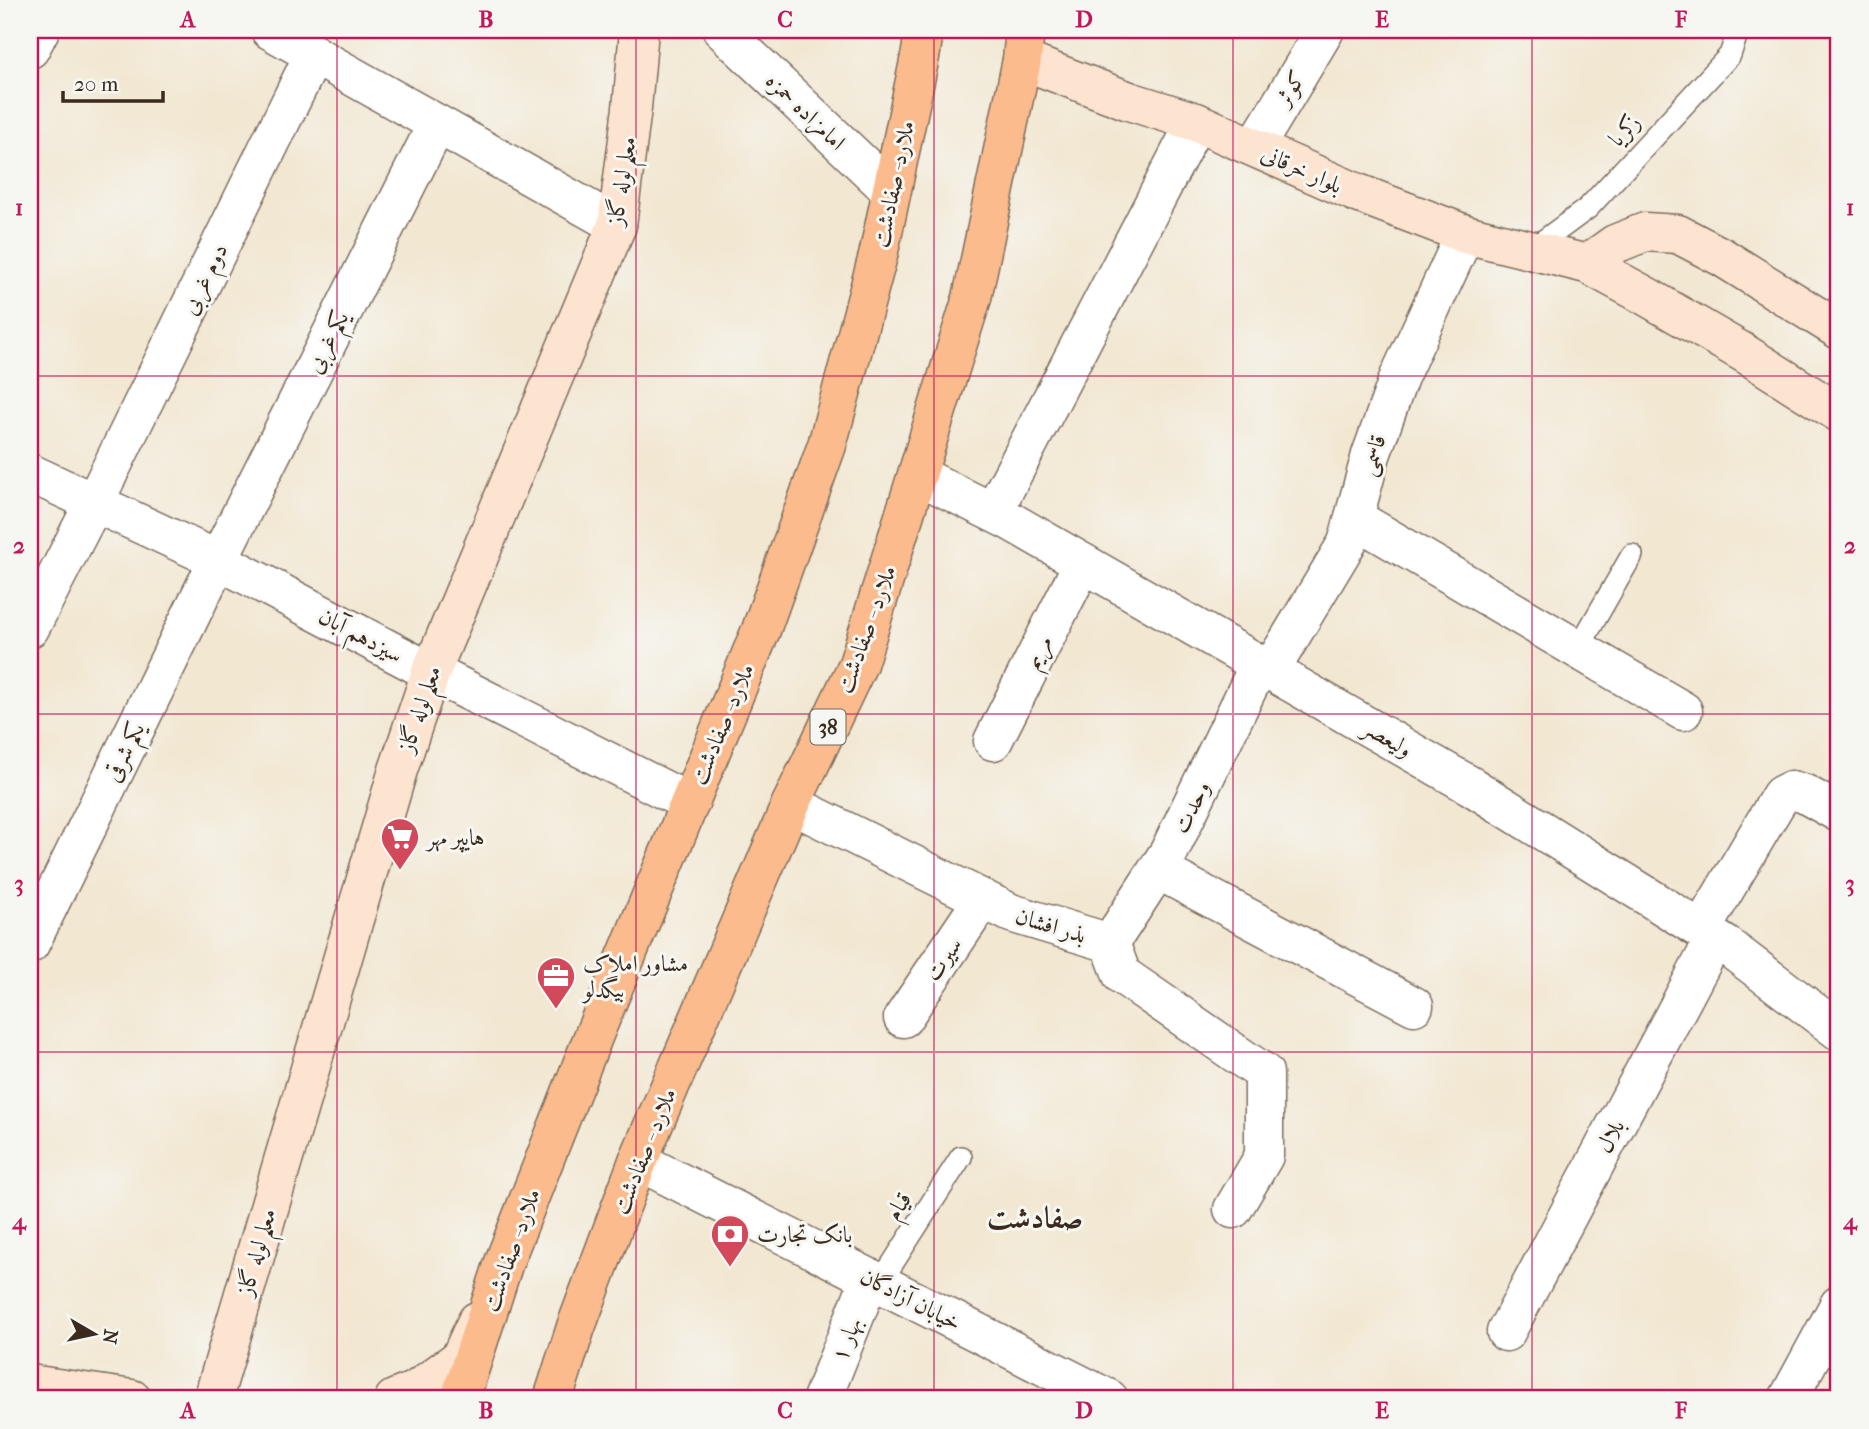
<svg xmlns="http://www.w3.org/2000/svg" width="1869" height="1429" font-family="'IM FELL French Canon',Amiri,serif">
<rect width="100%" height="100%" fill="#f6f6f2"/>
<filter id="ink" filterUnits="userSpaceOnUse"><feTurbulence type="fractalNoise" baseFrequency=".0143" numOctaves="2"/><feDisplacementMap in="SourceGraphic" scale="14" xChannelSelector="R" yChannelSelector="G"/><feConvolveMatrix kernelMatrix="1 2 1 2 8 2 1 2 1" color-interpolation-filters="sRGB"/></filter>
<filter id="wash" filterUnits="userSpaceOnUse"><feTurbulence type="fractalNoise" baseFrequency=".00686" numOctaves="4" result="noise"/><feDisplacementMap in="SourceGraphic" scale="28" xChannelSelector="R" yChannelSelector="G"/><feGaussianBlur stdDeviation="1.57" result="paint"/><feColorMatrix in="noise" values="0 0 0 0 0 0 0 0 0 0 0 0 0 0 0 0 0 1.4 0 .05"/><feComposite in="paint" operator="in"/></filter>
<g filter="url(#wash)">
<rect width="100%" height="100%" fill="#f2e7d1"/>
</g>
<g filter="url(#ink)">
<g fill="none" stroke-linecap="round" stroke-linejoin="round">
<g stroke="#7b6c5d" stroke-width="24">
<g id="lane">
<polyline points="1531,250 1588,208 1730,55 1737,34 1737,30"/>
<polyline points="1578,649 1632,555"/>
<polyline points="880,1283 961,1157"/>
</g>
</g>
<g stroke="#7b6c5d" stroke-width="41">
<g id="street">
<polyline points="270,30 617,225"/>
<polyline points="722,30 891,191"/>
<polyline points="30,49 40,30"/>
<polyline points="1255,147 1325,30"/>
<polyline points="30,473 218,560 431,672 690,803"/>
<polyline points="918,475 1010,521 1471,786 1727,946 1839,1031"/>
<polyline points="993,512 1196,122"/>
<polyline points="1354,518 1683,711"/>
<polyline points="30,628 94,503 314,54"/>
<polyline points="1270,671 1347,543 1371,455 1399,377 1465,234"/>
<polyline points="993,741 1083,563"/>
<polyline points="791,804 1011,913 1110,943 1122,975 1264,1073 1264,1156 1233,1209"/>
<polyline points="1158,870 1414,1006"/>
<polyline points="1701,930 1781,795 1791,790 1805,794 1839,813"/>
<polyline points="1110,943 1169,852 1259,665"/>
<polyline points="30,944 218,560 437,124"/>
<polyline points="903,1018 983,899"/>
<polyline points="638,1161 1109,1399"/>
<polyline points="1506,1332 1714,940"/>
<polyline points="822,1399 870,1278"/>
<polyline points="1788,1399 1839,1305"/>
</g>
</g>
<g stroke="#7b6c5d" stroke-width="41">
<g id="secondary">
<polyline points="1022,60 1129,101 1196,122 1355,192 1465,234 1587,264 1646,296 1744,353 1839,413"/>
<polyline points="1587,264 1615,244 1645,232 1678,234 1722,257 1839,330"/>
<polyline points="30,1384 132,1399"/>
<polyline points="213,1399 398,770 431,672 617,225 632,108 639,30"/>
<polyline points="394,1399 416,1390 460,1358 477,1321"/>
</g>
</g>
<g stroke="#7b6c5d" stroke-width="41">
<g id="highway">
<polyline points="460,1399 504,1262 593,1037 761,630 827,445 878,256 921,52 924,30"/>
<polyline points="553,1399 576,1327 638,1161 791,804 858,664 972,298 1022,60 1025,30"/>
</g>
</g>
<use href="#lane" stroke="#fff" stroke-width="21"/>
<use href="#street" stroke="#fff" stroke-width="38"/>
<use href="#secondary" stroke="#fde4d1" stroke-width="38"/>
<use href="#highway" stroke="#fbbb8c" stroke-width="38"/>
</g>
</g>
<path fill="none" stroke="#c2185b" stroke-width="2" stroke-opacity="0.55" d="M337,30V1399M636,30V1399M934,30V1399M1233,30V1399M1532,30V1399M30,376H1839M30,714H1839M30,1052H1839"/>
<defs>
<g id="supermarket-pin" transform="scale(2.0125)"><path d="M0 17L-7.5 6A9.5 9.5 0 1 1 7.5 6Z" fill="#d1495b" stroke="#f6f6f2"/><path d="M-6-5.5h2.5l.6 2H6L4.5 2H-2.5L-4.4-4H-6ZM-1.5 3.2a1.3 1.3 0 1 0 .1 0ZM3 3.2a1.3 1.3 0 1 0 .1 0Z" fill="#fff"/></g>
<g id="office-pin" transform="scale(2.0125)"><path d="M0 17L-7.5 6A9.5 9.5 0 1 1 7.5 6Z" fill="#d1495b" stroke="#f6f6f2"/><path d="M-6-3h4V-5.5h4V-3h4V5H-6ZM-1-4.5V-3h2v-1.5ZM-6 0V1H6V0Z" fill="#fff"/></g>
<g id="bank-pin" transform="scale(2.0125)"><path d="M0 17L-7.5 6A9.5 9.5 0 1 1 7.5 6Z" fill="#d1495b" stroke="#f6f6f2"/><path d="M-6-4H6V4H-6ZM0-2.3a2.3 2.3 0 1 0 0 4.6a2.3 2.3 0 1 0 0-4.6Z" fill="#fff"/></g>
</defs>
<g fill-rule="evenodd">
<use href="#supermarket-pin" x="400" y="837"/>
<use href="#office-pin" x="556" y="976"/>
<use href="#bank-pin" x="730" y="1234"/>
</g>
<g text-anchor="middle" stroke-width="6" stroke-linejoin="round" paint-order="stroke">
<rect fill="#f6f6f2" stroke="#73675e" stroke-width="2" x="810.5" y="709.5" width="35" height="35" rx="5"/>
<g font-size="21" font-weight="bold" fill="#3b2a1e">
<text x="828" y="734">38</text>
</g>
<g font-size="23" fill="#3b2a1e" stroke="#f6f6f2">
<text transform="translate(1290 88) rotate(-59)" y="8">کوثر</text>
<text transform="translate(806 111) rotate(44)" y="8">امامزاده حمزه</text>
<text transform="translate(1624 130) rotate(-47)" y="8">زکریا</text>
<text transform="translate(1302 169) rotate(24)" y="8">بلوار خرقانی</text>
<text transform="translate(621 181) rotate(-81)" y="8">معلم لوله گاز</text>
<text transform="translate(893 184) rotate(-78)" y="8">ملارد- صفادشت</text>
<text transform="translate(204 279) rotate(-64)" y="8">دوم غربی</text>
<text transform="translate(327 342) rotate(-63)" y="8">یکم غربی</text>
<text transform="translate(1372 455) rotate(-72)" y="8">قاسمی</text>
<text transform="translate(866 629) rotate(-70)" y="8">ملارد - صفادشت</text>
<text transform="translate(361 635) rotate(28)" y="8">سیزدهم آبان</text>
<text transform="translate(1038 652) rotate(-63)" y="8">مریم</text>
<text transform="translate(419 709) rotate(-71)" y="8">معلم لوله گاز</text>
<text transform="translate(722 724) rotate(-67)" y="8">ملارد- صفادشت</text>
<text transform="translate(1388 738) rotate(30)" y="8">ولیعصر</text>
<text transform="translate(124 752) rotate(-64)" y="8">یکم شرقی</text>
<text transform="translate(1191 807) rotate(-64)" y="8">وحدت</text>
<text transform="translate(1051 925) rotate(17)" y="8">بذر افشان</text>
<text transform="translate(943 959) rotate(-56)" y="8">سیرت</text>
<text transform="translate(1610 1136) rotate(-62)" y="8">بلال</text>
<text transform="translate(644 1151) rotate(-68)" y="8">ملارد - صفادشت</text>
<text transform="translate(898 1206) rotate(-58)" y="8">قیام</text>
<text transform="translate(511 1250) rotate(-70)" y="8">ملارد- صفادشت</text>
<text transform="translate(256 1252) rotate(-74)" y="8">معلم لوله گاز</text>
<text transform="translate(911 1299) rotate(27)" y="8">خیابان آزادگان</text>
<text transform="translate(846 1339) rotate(-68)" y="8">بهار ۱</text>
</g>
<g font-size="23" fill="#3b2a1e" stroke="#f6f6f2" text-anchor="start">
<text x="427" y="845">هایپر مهر</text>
<text x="583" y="971">مشاور املاک<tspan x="583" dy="26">بیگدلو</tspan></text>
<text x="757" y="1242">بانک تجارت</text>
</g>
<g font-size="30" font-weight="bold" fill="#3b2a1e" stroke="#f6f6f2">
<text x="1035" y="1228">صفادشت</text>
</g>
</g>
<rect width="1869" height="1429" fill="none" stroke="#f6f6f2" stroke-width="77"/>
<g transform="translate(94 1334) rotate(99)" stroke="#f6f6f2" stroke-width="5" paint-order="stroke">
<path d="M0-5L12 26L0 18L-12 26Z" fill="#3b2a1e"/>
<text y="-10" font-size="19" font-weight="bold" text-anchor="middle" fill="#3b2a1e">N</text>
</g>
<path d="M63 91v10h100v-10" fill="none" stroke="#3b2a1e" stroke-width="3.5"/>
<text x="74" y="91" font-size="21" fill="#3b2a1e" stroke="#f6f6f2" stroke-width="5" paint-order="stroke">20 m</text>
<rect x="38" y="38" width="1792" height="1352" fill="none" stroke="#c2185b" stroke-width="2.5"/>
<g font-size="23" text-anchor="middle" font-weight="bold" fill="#c2185b">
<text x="188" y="27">A</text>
<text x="486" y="27">B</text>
<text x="785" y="27">C</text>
<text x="1084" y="27">D</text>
<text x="1382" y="27">E</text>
<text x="1681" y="27">F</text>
<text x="19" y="215">1</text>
<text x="1850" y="215">1</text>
<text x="19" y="553">2</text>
<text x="1850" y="553">2</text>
<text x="19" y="891">3</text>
<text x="1850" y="891">3</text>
<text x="19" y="1229">4</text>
<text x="1850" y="1229">4</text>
<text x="188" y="1418">A</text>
<text x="486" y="1418">B</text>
<text x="785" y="1418">C</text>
<text x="1084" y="1418">D</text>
<text x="1382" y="1418">E</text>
<text x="1681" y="1418">F</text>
</g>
</svg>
